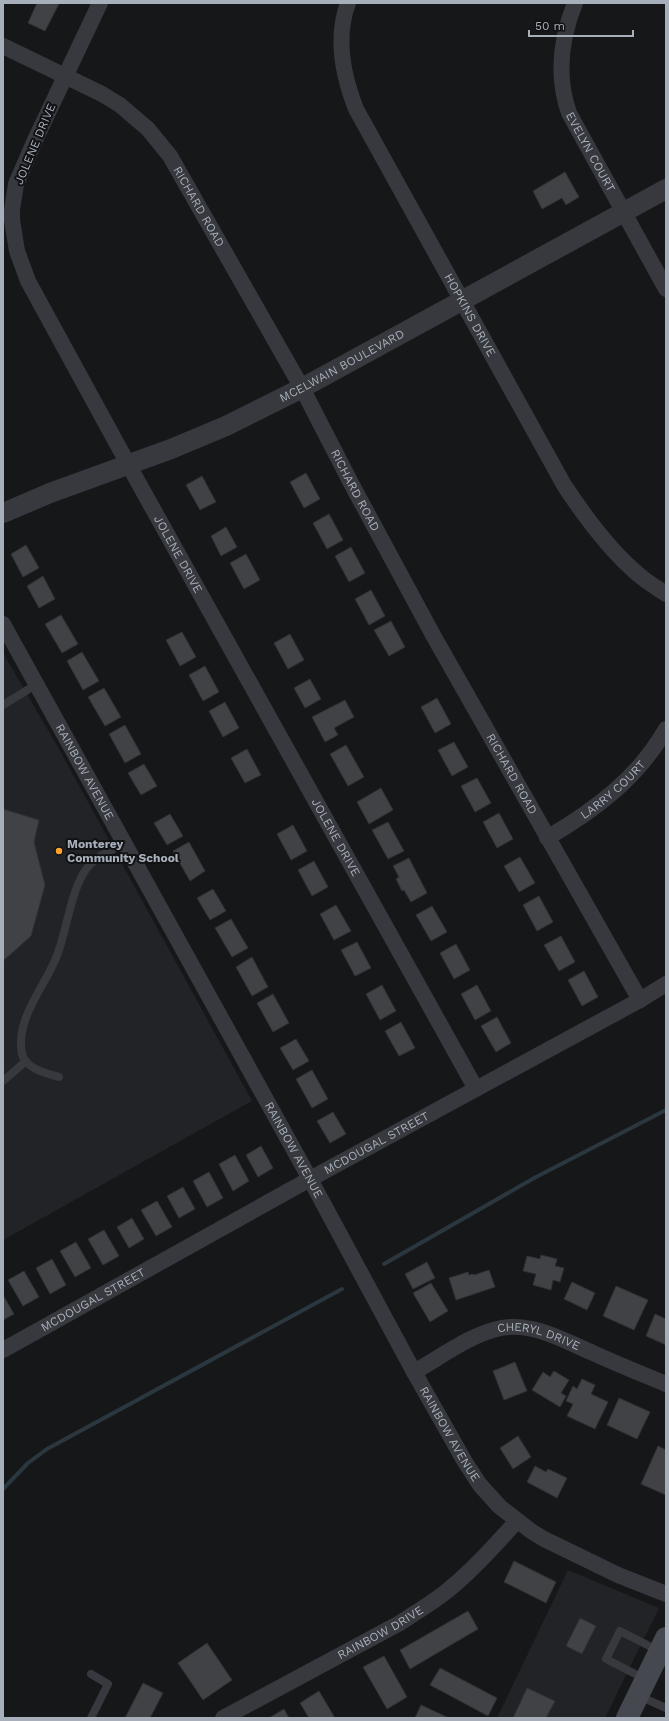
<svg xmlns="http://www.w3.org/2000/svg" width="669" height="1721" font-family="'Work Sans',sans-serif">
<rect width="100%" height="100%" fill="#161719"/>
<g fill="#222326">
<polygon points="3,653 59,749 252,1101 3,1240"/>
<polygon points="568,1570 659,1608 605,1718 497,1718"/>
</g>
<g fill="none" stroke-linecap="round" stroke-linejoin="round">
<g stroke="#2b373e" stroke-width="4">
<polyline points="384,1264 536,1177 666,1110"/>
<polyline points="3,1489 28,1463 47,1449 342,1289"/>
</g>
</g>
<g fill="#404246" stroke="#303135">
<polygon points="37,3 59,4 45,31 28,23"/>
<polygon points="565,172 579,197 566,205 562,198 542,209 533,191"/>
<polygon points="306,473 320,499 304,508 290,482"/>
<polygon points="202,476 216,502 200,510 186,485"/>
<polygon points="329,514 343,540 327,549 313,523"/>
<polygon points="226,527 237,547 221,556 211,536"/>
<polygon points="26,545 39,568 23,577 11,554"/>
<polygon points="351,547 365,573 349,582 335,556"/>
<polygon points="246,554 260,580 244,589 230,563"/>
<polygon points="43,576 55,599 39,608 27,586"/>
<polygon points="371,590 385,616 369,625 355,599"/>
<polygon points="61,615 78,644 62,653 45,624"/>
<polygon points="391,621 405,647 389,656 374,630"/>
<polygon points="182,632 196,657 180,666 166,640"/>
<polygon points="290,634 304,660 288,669 274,643"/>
<polygon points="82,652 99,681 83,690 67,661"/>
<polygon points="205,666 219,692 203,701 189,675"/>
<polygon points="310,679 321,699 305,708 294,688"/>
<polygon points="104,688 121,717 105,726 88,697"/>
<polygon points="437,698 451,724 435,733 421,707"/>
<polygon points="345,700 354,717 334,728 338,735 325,742 312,717"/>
<polygon points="225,702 239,728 223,737 209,711"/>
<polygon points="125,725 141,754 125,763 109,734"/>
<polygon points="454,742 468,767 452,776 438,750"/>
<polygon points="346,745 364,777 348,786 330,754"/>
<polygon points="247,749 261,775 245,783 231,758"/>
<polygon points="144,764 157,786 141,795 128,773"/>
<polygon points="477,778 491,803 475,812 461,786"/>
<polygon points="381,788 393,810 369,824 357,802"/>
<polygon points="3,809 39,820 34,842 45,885 31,936 3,961"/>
<polygon points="499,813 513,839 497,848 483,822"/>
<polygon points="170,814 183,836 167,845 154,823"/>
<polygon points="388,822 404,851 388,859 372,830"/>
<polygon points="293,825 307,851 291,860 277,834"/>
<polygon points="189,842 205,871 190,881 173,851"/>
<polygon points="520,857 535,883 519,892 504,866"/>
<polygon points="409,858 427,893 411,902 404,890 402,891 396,879 399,877 393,866"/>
<polygon points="314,861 328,887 312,896 298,870"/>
<polygon points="213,889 226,911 210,920 197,898"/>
<polygon points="539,896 553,922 537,931 523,905"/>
<polygon points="336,905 351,931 334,940 320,914"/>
<polygon points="432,906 447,932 431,941 416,915"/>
<polygon points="231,919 248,948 232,957 215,928"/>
<polygon points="561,936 575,962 559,971 544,945"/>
<polygon points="357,942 371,968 355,976 341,950"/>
<polygon points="456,944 470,970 454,979 440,953"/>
<polygon points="252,957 268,987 252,996 236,967"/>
<polygon points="584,971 598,997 582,1006 568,980"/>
<polygon points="382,985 396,1011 380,1020 366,994"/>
<polygon points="477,985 491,1011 475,1020 461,994"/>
<polygon points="273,994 289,1023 273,1032 257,1003"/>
<polygon points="497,1017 511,1043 496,1052 481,1026"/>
<polygon points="401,1022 415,1048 399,1056 385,1031"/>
<polygon points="296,1039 309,1061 293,1070 280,1048"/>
<polygon points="312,1070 328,1099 312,1108 296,1079"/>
<polygon points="333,1112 346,1134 330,1143 317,1121"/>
<polygon points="261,1146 273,1168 258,1177 246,1155"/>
<polygon points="235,1155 249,1181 233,1191 219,1164"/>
<polygon points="209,1172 223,1198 207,1207 193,1181"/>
<polygon points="183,1187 195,1209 179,1218 167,1196"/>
<polygon points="157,1201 172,1227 156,1236 141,1210"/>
<polygon points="132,1218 144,1239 129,1248 117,1227"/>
<polygon points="104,1230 119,1256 103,1265 88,1239"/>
<polygon points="76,1242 91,1268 75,1277 60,1251"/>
<polygon points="541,1255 557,1259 555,1266 564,1268 560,1282 553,1280 551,1290 533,1285 536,1274 523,1271 527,1256 540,1259"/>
<polygon points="52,1259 66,1285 50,1294 36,1268"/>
<polygon points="427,1262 435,1278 413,1289 405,1274"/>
<polygon points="489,1270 495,1287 456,1300 449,1278 468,1272 469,1275 473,1274 474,1275"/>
<polygon points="24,1271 39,1297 23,1306 8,1280"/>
<polygon points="572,1282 595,1293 587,1310 564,1299"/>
<polygon points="431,1283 448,1311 430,1322 413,1293"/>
<polygon points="616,1286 648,1300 634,1330 603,1316"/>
<polygon points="3,1295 14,1314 3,1320"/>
<polygon points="655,1314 666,1319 666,1345 646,1336"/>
<polygon points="515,1362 527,1391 504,1400 493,1371"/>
<polygon points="554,1371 569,1380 561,1393 566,1396 560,1407 532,1390 543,1372 550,1377"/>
<polygon points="582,1379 595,1385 591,1394 608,1402 595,1429 567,1416 573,1404 566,1401 573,1386 577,1389"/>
<polygon points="619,1398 650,1412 637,1439 607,1425"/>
<polygon points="518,1436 531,1457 513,1469 500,1448"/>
<polygon points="658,1446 666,1450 666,1495 641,1484"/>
<polygon points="535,1466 546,1472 548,1469 567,1478 557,1498 527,1482"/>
<polygon points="514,1561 556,1582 546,1603 504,1582"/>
<polygon points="468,1611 478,1629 410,1669 400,1650"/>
<polygon points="580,1618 596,1626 582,1654 566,1646"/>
<polygon points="207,1643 232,1680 203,1700 178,1663"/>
<polygon points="384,1656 407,1697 387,1709 363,1667"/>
<polygon points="440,1668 497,1698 488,1716 430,1685"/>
<polygon points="143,1683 163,1693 150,1718 125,1718"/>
<polygon points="527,1688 555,1701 546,1718 513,1718"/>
<polygon points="319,1691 335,1718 309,1718 300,1703"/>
<polygon points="421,1705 449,1718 415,1718"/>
<polygon points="284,1709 289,1718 269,1718"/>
</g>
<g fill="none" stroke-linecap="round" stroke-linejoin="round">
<g stroke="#37393e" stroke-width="8">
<polyline points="3,705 37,684"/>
<path d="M59,1077C46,1073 26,1069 22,1054C15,1019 44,988 56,958C67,931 69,899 83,874C92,858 108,851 124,844"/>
<polyline points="3,1081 26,1061"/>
<polyline points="91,1674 108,1684 91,1718"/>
<polyline points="645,1679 606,1659 620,1631 659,1651"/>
<polyline points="639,1696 666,1708"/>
</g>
<g stroke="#37393e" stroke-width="16">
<path id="s1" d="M100,3L35,140L16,184L12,210V220L17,251L28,281L128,464L476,1089"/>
<path id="s2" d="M348,3C335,38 343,76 356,109L564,485C585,517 609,550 639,575C647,582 657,588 666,594"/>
<path id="s3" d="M575,3C561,38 556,76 569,113L666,289"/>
<path id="s4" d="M3,46L102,94L120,105L148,129L170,156L302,388L352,485L433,635L640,1000"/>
<path id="s5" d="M3,624L310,1179L414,1372L465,1462L480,1485L500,1507L531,1531L544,1539L618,1575L666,1594"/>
<path id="s6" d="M547,838C595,810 638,778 666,729"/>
<path id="s7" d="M3,1350L310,1179L640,1000L666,984"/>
<path id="s8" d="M414,1372C441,1357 471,1334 501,1328C533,1322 565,1341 593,1353C617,1364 642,1374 666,1384"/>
<path id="s9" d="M223,1718L398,1624C415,1613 432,1603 447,1591C473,1570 495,1545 517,1521"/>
</g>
<path stroke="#37393e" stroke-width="20" id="s10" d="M3,513L50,493L171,449L226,426L302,388L666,189"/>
<polyline stroke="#45484e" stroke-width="22" points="627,1718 666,1638"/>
</g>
<circle fill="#ffa428" stroke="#111214" stroke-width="1.5" cx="59" cy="851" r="4"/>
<g text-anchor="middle" stroke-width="4" stroke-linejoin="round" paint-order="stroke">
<g font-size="12" fill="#a7afba" stroke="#111214">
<text transform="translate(35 144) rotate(-67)" y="4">JOLENE DRIVE</text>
<text dy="4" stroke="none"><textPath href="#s3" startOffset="157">EVELYN COURT</textPath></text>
<text dy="4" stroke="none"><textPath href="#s4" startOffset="261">RICHARD ROAD</textPath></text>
<text dy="4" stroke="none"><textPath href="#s2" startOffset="344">HOPKINS DRIVE</textPath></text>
<text dy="4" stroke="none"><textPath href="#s10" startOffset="370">MCELWAIN BOULEVARD</textPath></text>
<text dy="4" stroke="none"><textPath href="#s4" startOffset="585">RICHARD ROAD</textPath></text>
<text dy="4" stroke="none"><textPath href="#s1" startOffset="611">JOLENE DRIVE</textPath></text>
<text dy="4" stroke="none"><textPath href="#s5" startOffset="169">RAINBOW AVENUE</textPath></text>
<text dy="4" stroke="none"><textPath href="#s4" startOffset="909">RICHARD ROAD</textPath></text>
<text dy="4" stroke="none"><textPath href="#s6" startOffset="82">LARRY COURT</textPath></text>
<text dy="4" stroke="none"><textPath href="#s1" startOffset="935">JOLENE DRIVE</textPath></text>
<text dy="4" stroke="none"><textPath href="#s7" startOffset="427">MCDOUGAL STREET</textPath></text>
<text dy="4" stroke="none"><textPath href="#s5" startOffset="601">RAINBOW AVENUE</textPath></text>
<text dy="4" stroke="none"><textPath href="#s7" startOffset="103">MCDOUGAL STREET</textPath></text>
<text dy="4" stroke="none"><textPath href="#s8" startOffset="137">CHERYL DRIVE</textPath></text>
<text dy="4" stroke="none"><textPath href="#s5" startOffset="925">RAINBOW AVENUE</textPath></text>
<text dy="4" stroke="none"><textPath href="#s9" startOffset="179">RAINBOW DRIVE</textPath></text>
</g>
<g font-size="12" font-weight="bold" fill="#a7afba" stroke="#111214" text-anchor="start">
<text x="67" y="848">Monterey<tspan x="67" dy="14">Community School</tspan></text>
</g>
</g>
<rect width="669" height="1721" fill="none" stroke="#a7afba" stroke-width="8"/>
<path d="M529 30v6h104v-6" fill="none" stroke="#a7afba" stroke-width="2"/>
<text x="535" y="30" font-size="12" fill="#a7afba" stroke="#111214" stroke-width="3" paint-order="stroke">50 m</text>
</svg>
